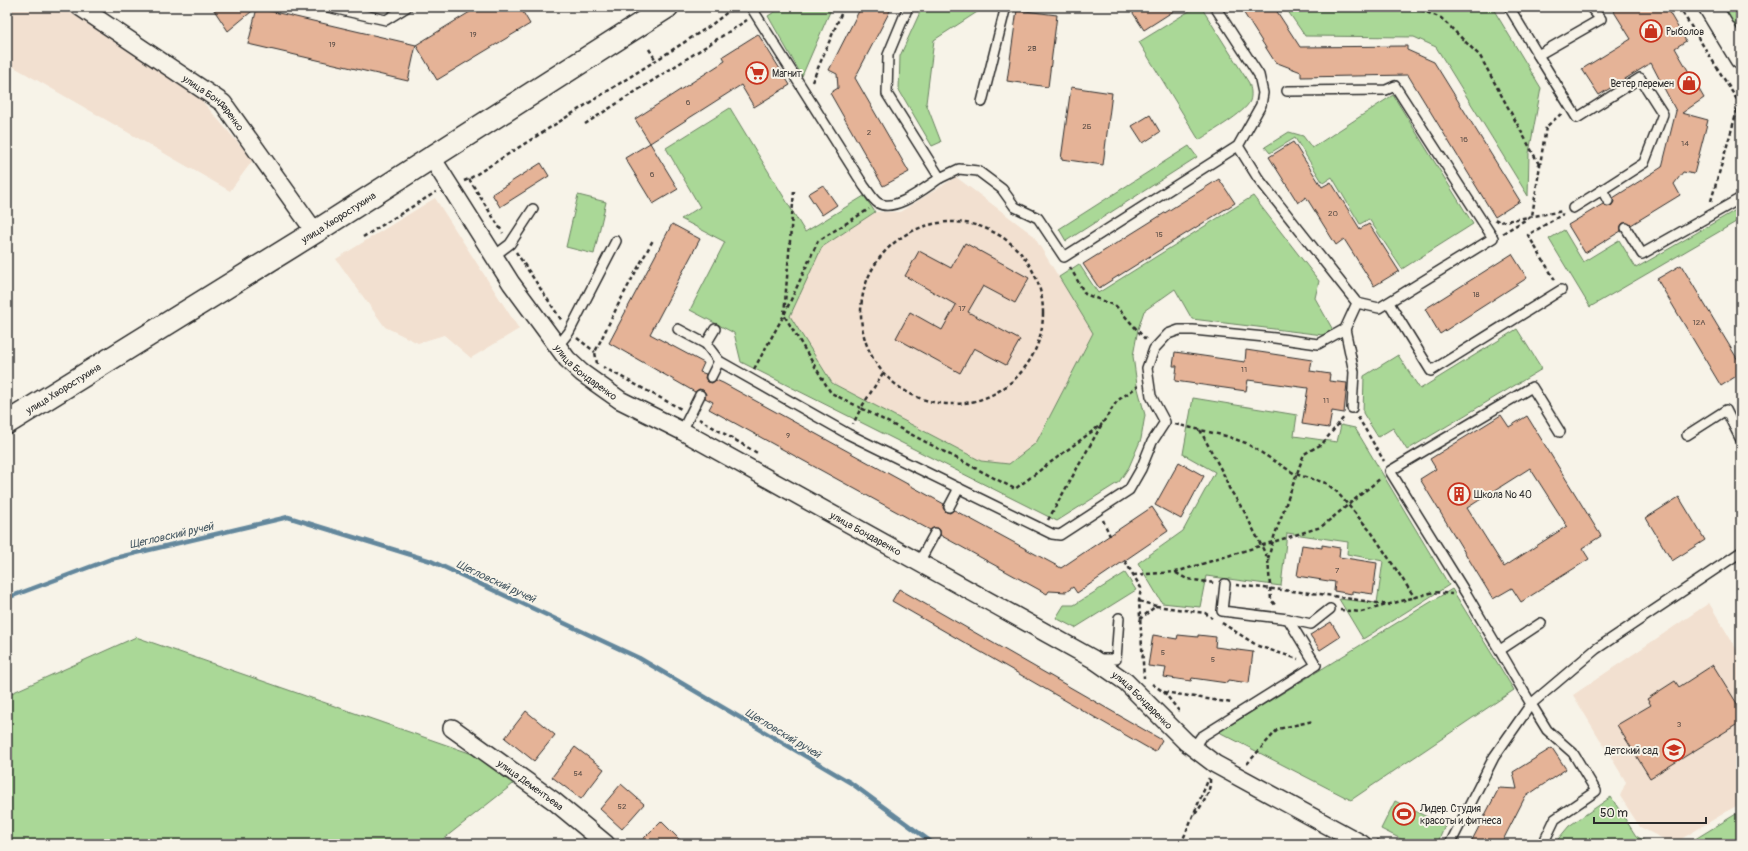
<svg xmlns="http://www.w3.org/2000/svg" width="1748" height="851" font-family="Pangolin,sans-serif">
<rect width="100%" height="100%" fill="#f7f3e8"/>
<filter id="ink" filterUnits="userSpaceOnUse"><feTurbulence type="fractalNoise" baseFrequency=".025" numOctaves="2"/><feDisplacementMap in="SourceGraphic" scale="8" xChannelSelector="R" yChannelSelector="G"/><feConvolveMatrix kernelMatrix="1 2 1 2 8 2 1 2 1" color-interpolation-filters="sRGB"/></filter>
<g filter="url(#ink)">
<g fill="#f2e0d0">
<polygon points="7,7 61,7 184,80 253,160 230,191 7,63"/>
<polygon points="956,177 1033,235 1093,333 1036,443 1009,464 981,461 832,383 790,316 822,247 875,212 900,212"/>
<polygon points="435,198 519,329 471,358 444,335 418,343 385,327 336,259"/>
<polygon points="1709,603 1737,650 1741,662 1741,803 1673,844 1640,827 1620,796 1626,782 1573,695"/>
</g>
<g fill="#aad897" stroke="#6a8261">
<polygon points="782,7 832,7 802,76 768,16"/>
<polygon points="925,7 985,7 934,40 926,103 941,142 932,146 899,90 900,56 921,10"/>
<path d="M1196,7H1201L1249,83C1251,89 1252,95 1250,101C1245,113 1211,132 1199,140L1139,42Z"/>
<polygon points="1285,7 1454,7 1457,11 1464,7 1492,7 1541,88 1529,153 1528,196 1436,47 1414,37 1305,36"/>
<polygon points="1720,7 1735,7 1741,16 1741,41"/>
<polygon points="1393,95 1473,224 1402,269 1369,219 1360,224 1332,177 1323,183 1295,138 1270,153 1265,147 1289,132 1303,136 1312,148"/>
<polygon points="730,108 805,232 864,196 875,212 822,247 790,316 832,383 981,461 1009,464 1036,443 1093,333 1059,277 1079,264 1098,293 1253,196 1319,281 1315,298 1333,330 1323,335 1192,319 1175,289 1144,311 1138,329 1133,356 1137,385 1145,415 1141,439 1129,467 1119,482 1057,521 741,362 734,333 690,310 725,242 681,219 700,207 666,148"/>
<polygon points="1189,146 1197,157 1066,241 1059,229"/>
<polygon points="578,195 606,202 594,254 566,247"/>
<polygon points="1741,207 1741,219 1590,307 1549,239 1564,230 1583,262 1619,240 1636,268"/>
<polygon points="1517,329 1542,369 1407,450 1393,428 1378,437 1363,413 1364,376 1398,355 1420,389"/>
<polygon points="1193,398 1297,415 1294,436 1337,442 1341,425 1355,428 1449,585 1363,639 1339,599 1377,603 1383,561 1347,554 1348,542 1287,533 1281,586 1206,576 1200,607 1162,603 1138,563 1183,531 1215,472 1183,454"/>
<polygon points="1125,573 1136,590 1075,628 1056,618 1064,605 1074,605"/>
<polygon points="1452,589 1514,690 1351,800 1219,732"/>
<polygon points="136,637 527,773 437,844 7,844 7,695"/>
<polygon points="1611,797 1636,836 1650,844 1554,844 1569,826"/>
<polygon points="1395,801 1445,826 1437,844 1411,844 1381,829"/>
<polygon points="1741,811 1741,844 1687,844"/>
</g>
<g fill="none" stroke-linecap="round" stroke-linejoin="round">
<polyline stroke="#63879c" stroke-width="4.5" points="7,598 111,559 288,517 431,561 639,658 851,783 934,844"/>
</g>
<g fill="#e5b397" stroke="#2b2b2b" fill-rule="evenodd">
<polygon points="212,7 257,7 228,31"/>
<polygon points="478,7 520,7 530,24 437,80 416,45"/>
<polygon points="861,7 892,7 855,78 909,172 883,186 830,93 838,88 837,74 829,70"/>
<polygon points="1129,7 1180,7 1144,30"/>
<polygon points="1240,7 1274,7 1300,47 1407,46 1407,50 1434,62 1520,201 1495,217 1408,75 1301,77 1301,72 1275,62"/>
<polygon points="1611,7 1666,7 1686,41 1675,48 1704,98 1682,113 1708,120 1694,174 1683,172 1674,184 1680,195 1631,225 1623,223 1621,226 1621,231 1585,253 1568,225 1603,204 1607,207 1611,206 1614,202 1613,198 1662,167 1676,111 1651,63 1599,95 1582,69 1631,39"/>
<polygon points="257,8 416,45 408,81 248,44"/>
<polygon points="1017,10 1057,15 1048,87 1007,81"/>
<polygon points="758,34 790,85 754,107 741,85 650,143 635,119 725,61 723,56"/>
<polygon points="1071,87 1112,93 1103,165 1061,159"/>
<polygon points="1150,115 1160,132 1143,143 1132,126"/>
<polygon points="1293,142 1322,187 1331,182 1360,229 1369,224 1399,271 1374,286 1344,239 1336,245 1306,197 1298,203 1269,157"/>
<polygon points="650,143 678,189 653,204 625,158"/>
<polygon points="541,163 549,176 500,207 492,194"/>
<polygon points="1219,179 1235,203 1099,288 1083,264"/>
<polygon points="823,185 837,205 822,215 808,194"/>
<polygon points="672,224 700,239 650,334 704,363 700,372 706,374 705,378 708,382 712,383 716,380 723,383 944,504 943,508 946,512 950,513 954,510 1061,568 1152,507 1168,531 1077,593 1073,587 1066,592 1049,591 1047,594 940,535 940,530 938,528 930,530 709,409 713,402 705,398 706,394 703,390 699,389 695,392 609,343"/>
<polygon points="965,243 1029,278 1015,303 983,286 968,312 1020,340 1006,365 974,348 960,373 896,338 910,312 942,330 956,305 905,276 919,251 951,268"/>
<polygon points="1512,254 1527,278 1440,334 1425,309"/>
<polygon points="1681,265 1741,365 1741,373 1721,386 1657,279"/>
<polygon points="1246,350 1312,360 1310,371 1330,374 1329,381 1347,383 1344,413 1332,411 1329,428 1302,424 1308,388 1248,380 1246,391 1175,381 1177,366 1173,366 1175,352 1245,362"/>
<path d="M1501,415L1509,427L1527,416L1601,536L1582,548L1589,559L1521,602L1512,588L1493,599L1420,479L1436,469L1430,459ZM1530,468L1567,526L1504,567L1467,508Z"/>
<polygon points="1179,462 1204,476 1181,519 1155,505"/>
<polygon points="1679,497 1705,540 1672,561 1646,518"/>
<polygon points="1302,545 1322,548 1322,545 1340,548 1339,557 1377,563 1373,594 1352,591 1352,594 1334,591 1335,582 1297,576"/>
<polygon points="899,589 1162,740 1155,752 892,601"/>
<polygon points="1331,622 1340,637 1320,650 1310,635"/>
<polygon points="1153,635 1177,639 1178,635 1198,637 1198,635 1216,637 1215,647 1253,652 1249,683 1228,680 1227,683 1192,678 1191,681 1164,677 1166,668 1148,666"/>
<polygon points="1713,665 1741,710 1741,722 1650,778 1617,725 1651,705 1647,699 1675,681 1679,687"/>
<polygon points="526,711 555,735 534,761 505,738"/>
<polygon points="575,747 604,769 581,799 552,777"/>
<polygon points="1552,748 1566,769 1525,797 1501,844 1470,844 1499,788 1517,789 1513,772"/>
<polygon points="621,784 644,804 622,829 600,809"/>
<polygon points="661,821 684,844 638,844"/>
</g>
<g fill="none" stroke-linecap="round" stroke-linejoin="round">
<g stroke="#2b2b2b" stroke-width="12">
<g id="service">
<polyline points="328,7 386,20 407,7"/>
<path d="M751,7L864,186C868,191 873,200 878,203C895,213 926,187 940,178L887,94L888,55L908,7"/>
<polyline points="1509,7 1538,55 1601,19 1590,7"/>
<polyline points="1538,55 1577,118 1640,78 1663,114 1644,163 1602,190 1608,201"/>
<polyline points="1287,91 1386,90 1395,86 1493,238 1379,308 1357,303"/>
<polyline points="982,102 1005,10 1009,7"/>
<polyline points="940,178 959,169 978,171 1002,189 1015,207 1038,218 1064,257 1238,146 1261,105 1263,93 1259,75 1215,7"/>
<polyline points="1573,208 1602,190"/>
<polyline points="1626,228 1642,254 1741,198"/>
<polyline points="494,256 510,244 533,209"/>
<polyline points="1389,303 1431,371 1561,290"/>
<polyline points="678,329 706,344 719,361"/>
<polyline points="1345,329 1354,372 1352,408"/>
<polyline points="706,344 715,329"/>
<polyline points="557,347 569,332 616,241"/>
<polyline points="711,377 719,361 848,434 1052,534 1060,535 1129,490 1141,469 1152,442 1165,422 1151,396 1147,368 1154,349 1168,334 1179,330 1193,330 1275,338 1318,344 1345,329 1357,303 1258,178 1238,146"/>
<polyline points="682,431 700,395"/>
<polyline points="1687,435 1726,410 1741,440"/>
<polyline points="949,507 959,488"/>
<polyline points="919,562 935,533"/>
<polyline points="1288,619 1311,624 1330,609"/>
<polyline points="1500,650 1541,623"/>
<polyline points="1097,659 1116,659 1119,618"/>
<polyline points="1194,747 1201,737 1316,665 1288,619 1222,611 1225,584"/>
<polyline points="1450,844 1494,757 1531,704 1467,595 1390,471 1532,387 1560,432"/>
<polyline points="1543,844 1555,819 1596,791 1573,753 1547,730 1531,704 1596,649 1741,552"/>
</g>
</g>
<g stroke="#2b2b2b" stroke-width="20">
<g id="minor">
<path id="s1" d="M80,7L223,103L315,232"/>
<path id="s2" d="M432,158L511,283L567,359L582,373L620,400L682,431L1093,659L1126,682L1186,742L1215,764L1362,844"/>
<path id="s3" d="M452,728L554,801L606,844"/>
</g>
</g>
<g stroke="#2b2b2b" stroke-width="25">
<g id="tertiary">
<polyline points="1710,7 1741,58"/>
<path id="s4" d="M7,423L315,232L667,7"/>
</g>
</g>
<g stroke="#2b2b2b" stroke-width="2.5" stroke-dasharray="4 3" stroke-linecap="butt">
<polyline points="1414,7 1441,18 1480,56 1540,166"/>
<polyline points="1679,7 1741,106"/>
<polyline points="649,49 655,59"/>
<polyline points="812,82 844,7"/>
<polyline points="585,124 747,20"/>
<polyline points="469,179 503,233"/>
<polyline points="464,181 469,179 710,26 734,7"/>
<polyline points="794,191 784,315 831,393 861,408 853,424"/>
<polyline points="1711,201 1739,104"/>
<polyline points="1495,219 1500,222 1563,211"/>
<circle cx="952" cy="313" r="91"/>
<polyline points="1503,233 1532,216 1546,127 1562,113"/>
<polyline points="363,237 436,192"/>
<polyline points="516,252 562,321"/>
<polyline points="1070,267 1085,294 1116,306 1147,341"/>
<polyline points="1555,280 1528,235 1563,214"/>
<polyline points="577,338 595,352"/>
<polyline points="597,364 595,352 620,301 653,240"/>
<polyline points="603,367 681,409"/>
<polyline points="754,369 784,315 818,241 869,209"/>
<polyline points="883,373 861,408 1015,489 1102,424"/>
<polyline points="1735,405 1741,401"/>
<polyline points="1358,417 1384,461"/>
<polyline points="699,419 759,454"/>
<polyline points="1175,424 1226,436 1246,443 1295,474 1326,483 1337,492 1372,533 1415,598"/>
<polyline points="1200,430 1225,477 1229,488 1244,511 1268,559 1271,600 1276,606"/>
<polyline points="1048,520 1102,424 1117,401 1138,386"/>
<polyline points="1103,520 1110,536"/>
<polyline points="1268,559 1274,537 1304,454 1322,444 1345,416"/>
<polyline points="1125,561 1141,588 1139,601 1144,678"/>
<polyline points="1176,573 1187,579 1215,583"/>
<polyline points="1133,575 1176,572 1321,527 1381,478"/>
<polyline points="1236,585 1320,594 1390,605"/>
<polyline points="1139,601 1156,606 1140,619"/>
<polyline points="1156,606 1205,613 1212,618"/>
<polyline points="1340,610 1361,612 1434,592 1452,594"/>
<polyline points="1222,623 1258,646 1298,659"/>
<polyline points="1152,684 1164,692 1179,711"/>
<polyline points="1164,692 1232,703"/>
<polyline points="1247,764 1278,729 1313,721"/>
<path d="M1195,814C1203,804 1211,792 1210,779"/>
<polyline points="1377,840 1384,844"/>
<polyline points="1181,844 1209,778"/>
</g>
<use href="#service" stroke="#f7f3e8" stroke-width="9"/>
<use href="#minor" stroke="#f7f3e8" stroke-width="17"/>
<use href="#tertiary" stroke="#f7f3e8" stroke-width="22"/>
</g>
</g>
<defs>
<g id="shop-ring" transform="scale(1.15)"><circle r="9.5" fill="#f7f3e8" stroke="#c8321e" stroke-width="1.5"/><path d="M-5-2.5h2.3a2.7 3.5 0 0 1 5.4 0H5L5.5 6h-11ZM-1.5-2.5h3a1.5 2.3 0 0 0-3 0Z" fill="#c8321e"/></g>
<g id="supermarket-ring" transform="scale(1.15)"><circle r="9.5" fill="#f7f3e8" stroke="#c8321e" stroke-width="1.5"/><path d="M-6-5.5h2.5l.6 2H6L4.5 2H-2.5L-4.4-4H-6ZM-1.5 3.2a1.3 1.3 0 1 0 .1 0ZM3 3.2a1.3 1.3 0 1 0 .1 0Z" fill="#c8321e"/></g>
<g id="building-ring" transform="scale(1.15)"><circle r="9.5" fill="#f7f3e8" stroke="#c8321e" stroke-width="1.5"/><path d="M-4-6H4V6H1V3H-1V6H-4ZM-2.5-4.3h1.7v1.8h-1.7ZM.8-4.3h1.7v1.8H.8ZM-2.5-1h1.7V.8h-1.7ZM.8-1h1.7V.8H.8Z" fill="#c8321e"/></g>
<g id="school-ring" transform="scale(1.15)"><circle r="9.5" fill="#f7f3e8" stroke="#c8321e" stroke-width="1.5"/><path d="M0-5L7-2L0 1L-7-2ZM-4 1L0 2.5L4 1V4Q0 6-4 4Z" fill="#c8321e"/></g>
<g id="stadium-ring" transform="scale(1.15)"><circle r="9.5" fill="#f7f3e8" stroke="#c8321e" stroke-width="1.5"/><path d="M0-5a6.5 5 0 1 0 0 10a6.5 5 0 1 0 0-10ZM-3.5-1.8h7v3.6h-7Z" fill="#c8321e"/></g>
</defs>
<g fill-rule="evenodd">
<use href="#shop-ring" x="1651" y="31"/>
<use href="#supermarket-ring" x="757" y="73"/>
<use href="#shop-ring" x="1689" y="83"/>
<use href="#building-ring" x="1459" y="494"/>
<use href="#school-ring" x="1674" y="750"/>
<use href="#stadium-ring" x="1404" y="814"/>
</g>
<g text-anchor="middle" stroke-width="4" stroke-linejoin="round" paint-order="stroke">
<g font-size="8" fill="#5a4d46">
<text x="473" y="37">19</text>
<text x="332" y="47">19</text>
<text x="1032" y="51">2В</text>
<text x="688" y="105">6</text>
<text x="1087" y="129">2Б</text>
<text x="869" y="135">2</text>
<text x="1464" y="142">16</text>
<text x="1685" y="146">14</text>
<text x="652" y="177">6</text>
<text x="1333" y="216">20</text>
<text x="1159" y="237">15</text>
<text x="1476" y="297">18</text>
<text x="962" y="311">17</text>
<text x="1699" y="325">12А</text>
<text x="1244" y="372">11</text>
<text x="1326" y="403">11</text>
<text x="788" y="438">9</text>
<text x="1337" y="573">7</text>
<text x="1163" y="655">5</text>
<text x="1213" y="662">5</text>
<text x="1679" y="727">3</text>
<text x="578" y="776">54</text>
<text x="622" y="809">52</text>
</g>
<g font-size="10" fill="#2b2b2b" stroke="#f7f3e8" text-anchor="start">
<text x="1666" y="35">Рыболов</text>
<text x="772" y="77">Магнит</text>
<text x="1674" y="87" text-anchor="end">Ветер перемен</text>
<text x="1474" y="498">Школа № 40</text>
<text x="1658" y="754" text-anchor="end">Детский сад</text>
<text x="1420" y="812">Лидер. Студия<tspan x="1420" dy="12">красоты и фитнеса</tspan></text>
</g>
<g font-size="10" fill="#2b2b2b" stroke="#f7f3e8">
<text dy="4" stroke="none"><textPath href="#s1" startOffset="165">улица Бондаренко</textPath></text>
<text dy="4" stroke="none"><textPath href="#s4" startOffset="390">улица Хворостухина</textPath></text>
<text dy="4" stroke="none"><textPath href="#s2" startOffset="265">улица Бондаренко</textPath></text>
<text dy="4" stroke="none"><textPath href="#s4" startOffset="66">улица Хворостухина</textPath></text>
<text dy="4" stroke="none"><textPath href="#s2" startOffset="589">улица Бондаренко</textPath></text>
<text dy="4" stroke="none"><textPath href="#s2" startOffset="913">улица Бондаренко</textPath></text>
<text dy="4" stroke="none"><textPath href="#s3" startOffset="97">улица Дементьева</textPath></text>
</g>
<g font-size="11" font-style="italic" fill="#475963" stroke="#f7f3e8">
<text transform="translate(171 535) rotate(-13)" y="4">Щегловский ручей</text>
<text transform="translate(496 581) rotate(25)" y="4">Щегловский ручей</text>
<text transform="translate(783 733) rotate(31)" y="4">Щегловский ручей</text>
</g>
</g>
<rect width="1748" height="851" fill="none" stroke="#f7f3e8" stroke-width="24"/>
<rect x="12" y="12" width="1724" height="827" fill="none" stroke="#2b2b2b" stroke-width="1.5" filter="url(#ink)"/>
<path d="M1594 817v6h112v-6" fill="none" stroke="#2b2b2b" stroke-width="2"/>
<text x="1600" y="817" font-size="12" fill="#2b2b2b" stroke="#f7f3e8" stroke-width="3" paint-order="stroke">50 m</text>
</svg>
